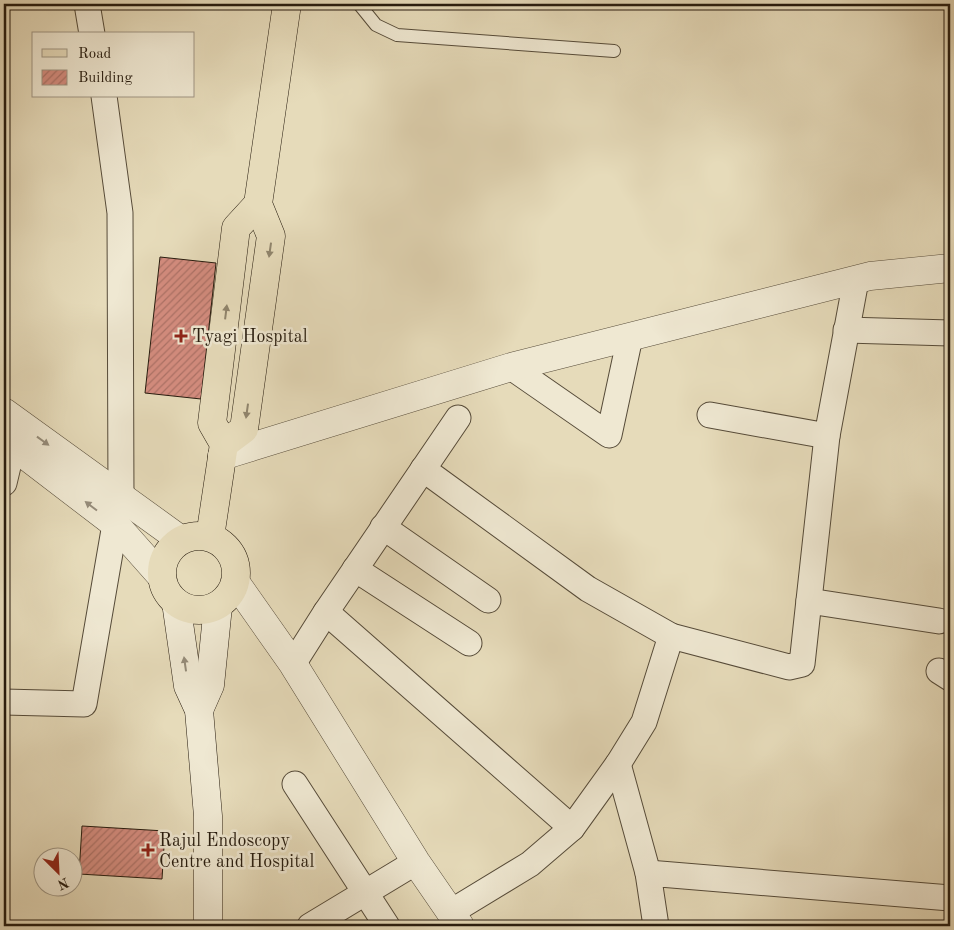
<svg xmlns="http://www.w3.org/2000/svg" width="954" height="930" font-family="'Old Standard TT',serif">
<defs>
<pattern id="building-hatch" width="6" height="6" patternUnits="userSpaceOnUse" patternTransform="scale(1.25)"><rect width="6" height="6" fill="#d58d80"/><path d="M-1 1l2-2M0 6l6-6M5 7l2-2" fill="none" stroke="#ad7267"/></pattern>
</defs>
<rect width="100%" height="100%" fill="#e6dbba"/>
<filter id="stains"><feTurbulence type="fractalNoise" baseFrequency=".004" numOctaves="4"/><feColorMatrix values="0 0 0 0 .2 0 0 0 0 .09 0 0 0 0 .02 0 0 0 .5 -.17"/></filter>
<radialGradient id="worn" r=".72"><stop offset=".6" stop-color="#630" stop-opacity="0"/><stop offset="1" stop-color="#630" stop-opacity=".3"/></radialGradient>
<g fill="url(#building-hatch)" stroke="#261b0e">
<polygon points="160,257 216,263 201,399 145,393"/>
<polygon points="82,826 165,831 162,879 79,874"/>
</g>
<g fill="none" stroke-linecap="round" stroke-linejoin="round">
<g stroke="#564b39" stroke-width="14">
<polyline id="service" points="359,4 376,25 397,35 614,51"/>
</g>
<g stroke="#564b39" stroke-width="27">
<g id="minor">
<polyline points="87,4 92,34"/>
<polyline points="846,330 950,333"/>
<polyline points="511,367 609,435 630,337"/>
<polyline points="710,415 827,436 856,280"/>
<polyline points="423,469 588,589 671,636 789,667 802,664 827,436"/>
<polyline points="4,483 13,445"/>
<polyline points="383,527 488,600"/>
<polyline points="355,569 469,643"/>
<polyline points="809,601 939,621"/>
<polyline points="326,612 572,828"/>
<polyline points="293,664 326,612 458,418"/>
<polyline points="939,671 950,678"/>
<polyline points="4,702 84,704 115,524 121,497 120,213 104,96"/>
<polyline points="618,764 648,873"/>
<polyline points="295,784 387,926"/>
<polyline points="451,912 530,864 572,828 618,764 644,722 671,636"/>
<polyline points="310,926 416,862"/>
<polyline points="656,926 648,873 950,898"/>
</g>
</g>
<g stroke="#564b39" stroke-width="29">
<g id="tertiary">
<polyline points="4,412 181,540"/>
<polyline points="4,439 115,524 162,577"/>
<polyline points="222,456 511,367 870,276 950,268"/>
<polyline points="236,583 293,664 416,862 460,926"/>
</g>
</g>
<g stroke="#261b0e" stroke-width="29">
<g id="secondary">
<polyline points="176,602 188,686 199,710 208,816 208,926"/>
<polyline points="199,710 210,685 218,606"/>
</g>
</g>
<g stroke="#261b0e" stroke-width="29">
<g id="primary">
<polyline points="224,444 244,429 271,236 258,204 287,4"/>
<circle cx="199" cy="573" r="37"/>
<polyline points="210,537 224,444 212,423 236,228 258,204"/>
</g>
</g>
<use href="#service" stroke="#efe8d2" stroke-width="12"/>
<use href="#minor" stroke="#efe8d2" stroke-width="25"/>
<use href="#tertiary" stroke="#efe8d2" stroke-width="28"/>
<use href="#secondary" stroke="#efe8d2" stroke-width="28"/>
<use href="#primary" stroke="#e6dbba" stroke-width="28"/>
</g>
<defs><path id="oneway-solid" d="M-6-.8H1V-3.2L6.5 0L1 3.2V.8H-6Z" transform="scale(1.25)"/></defs>
<g fill="#90856d">
<use href="#oneway-solid" transform="translate(270 250) rotate(98)"/>
<use href="#oneway-solid" transform="translate(226 312) rotate(-83)"/>
<use href="#oneway-solid" transform="translate(247 411) rotate(98)"/>
</g>
<g fill="#958c7a">
<use href="#oneway-solid" transform="translate(43 441) rotate(36)"/>
<use href="#oneway-solid" transform="translate(91 506) rotate(-143)"/>
<use href="#oneway-solid" transform="translate(185 664) rotate(-98)"/>
</g>
<g fill="#8f2418" stroke="#efe8d2" stroke-width="2">
<path d="M178.5 328.5h5v5h5v5h-5v5h-5v-5h-5v-5h5z"/>
<path d="M145.5 842.5h5v5h5v5h-5v5h-5v-5h-5v-5h5z"/>
</g>
<g text-anchor="middle" stroke-width="5" stroke-linejoin="round" paint-order="stroke">
<g font-size="18" fill="#261b0e" stroke="#efe8d2" text-anchor="start">
<text x="192" y="342">Tyagi Hospital</text>
<text x="159" y="846">Rajul Endoscopy<tspan x="159" dy="21">Centre and Hospital</tspan></text>
</g>
</g>
<rect width="954" height="930" fill="none" stroke="#e6dbba" stroke-width="20"/>
<rect x="5" y="5" width="944" height="920" fill="none" stroke="#261b0e" stroke-width="2.5"/>
<rect x="10" y="10" width="934" height="910" fill="none" stroke="#261b0e"/>
<rect x="32" y="32" width="162" height="65" fill="#efe8d2" stroke="#9f9684"/>
<rect x="42" y="49" width="25" height="8" fill="#e6dbba" stroke="#9f9684"/>
<text x="78" y="58" font-size="15" fill="#261b0e">Road</text>
<rect x="42" y="70" width="25" height="15" fill="url(#building-hatch)" stroke="#9f9684"/>
<text x="78" y="82" font-size="15" fill="#261b0e">Building</text>
<g transform="translate(58 872) rotate(156)"><circle r="24" fill="#efe8d2" stroke="#9f9684"/>
<path d="M0-4L9 19L0 12L-9 19Z" fill="#8f2418"/>
<text y="-8" font-size="14" font-weight="bold" text-anchor="middle" fill="#261b0e">N</text>
</g>
<rect width="100%" height="100%" filter="url(#stains)"/>
<rect width="100%" height="100%" fill="url(#worn)"/>
</svg>
